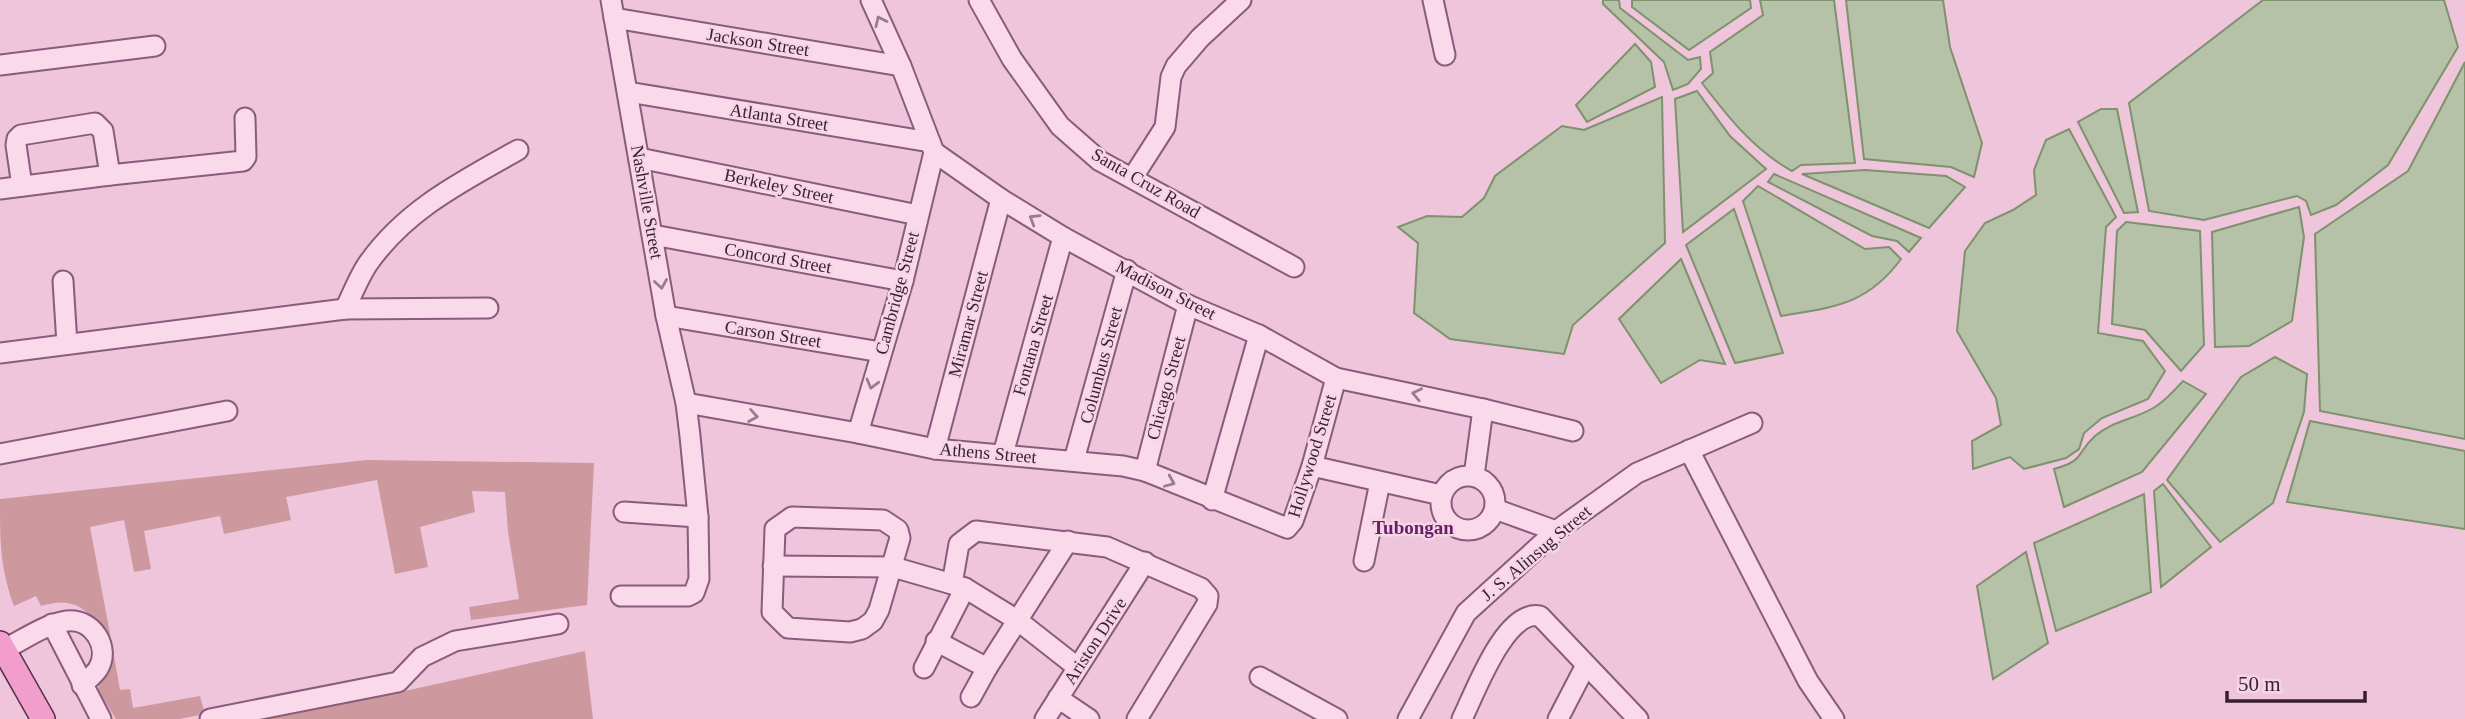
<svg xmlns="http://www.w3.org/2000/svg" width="2465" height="719" font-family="'Times New Roman',serif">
<rect width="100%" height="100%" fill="#eec5db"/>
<g fill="#cd999f">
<path d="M367,460L594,463L587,605L471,620L469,607L519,599L508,532L505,492L472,491L475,512L420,527L428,567L395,574L377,480L286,497L291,520L224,534L220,516L144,531L151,569L134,572L124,520L90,527L111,639L104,640C92,610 74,595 41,606L36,596L14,606C0,568 0,541 0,499Z"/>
<polygon points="113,650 120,690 130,689 133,708 200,696 205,714 179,719 116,719 98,691 105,651"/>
<polygon points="585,651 593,719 263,719 382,696"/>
</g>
<g fill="#b5c2a7" stroke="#7f916d" stroke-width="2">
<polygon points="1603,0 1619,0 1620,8 1688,60 1700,57 1701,69 1688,84 1673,90 1664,62 1603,4"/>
<polygon points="1632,0 1750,0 1751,8 1689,50 1632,7"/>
<path d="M1760,0H1834L1855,163L1801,165L1792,171C1754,150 1728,117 1702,83L1713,73L1710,52L1763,15Z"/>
<polygon points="1846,0 1943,0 1950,47 1982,143 1974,177 1951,167 1864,159"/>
<polygon points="2263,0 2444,0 2458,47 2388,165 2336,205 2311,215 2306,201 2297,196 2204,220 2149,211 2129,103"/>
<polygon points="1635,44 1651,62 1655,87 1587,122 1576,105"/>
<polygon points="2465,62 2465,439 2320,411 2315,234 2408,171"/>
<polygon points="1697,91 1730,136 1766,169 1683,232 1675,99"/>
<polygon points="1662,97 1665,243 1573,325 1564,354 1450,339 1414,313 1418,243 1398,227 1427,216 1462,217 1484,198 1495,176 1562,126 1584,130"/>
<polygon points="2101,109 2117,109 2138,212 2124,213 2078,122"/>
<polygon points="2069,129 2116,217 2106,227 2098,333 2143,341 2165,371 2148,399 2102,418 2084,433 2079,449 2066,458 2024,469 2010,457 1973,469 1972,441 2001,425 1996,398 1957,331 1965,251 1985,223 2013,210 2036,195 2034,170 2046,140"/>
<polygon points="1865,170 1946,176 1965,187 1929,228 1802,174"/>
<polygon points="1774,174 1921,238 1909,252 1897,241 1872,236 1768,182"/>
<path d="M1758,186L1865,249L1889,247L1901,259C1867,305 1834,307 1781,316L1743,201Z"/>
<polygon points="2299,207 2304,237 2292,321 2249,346 2215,347 2212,232"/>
<polygon points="1734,209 1783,353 1735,363 1686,245"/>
<polygon points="2126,222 2200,231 2204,345 2181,371 2145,330 2112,324 2117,231"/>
<polygon points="1681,259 1725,364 1700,360 1661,383 1619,319"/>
<polygon points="2275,357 2307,374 2304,412 2273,503 2220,542 2167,480 2241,377"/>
<path d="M2183,381L2206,394L2142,472L2064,507L2054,469C2086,460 2075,454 2095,436C2112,421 2136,419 2155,407C2166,400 2174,391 2183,381Z"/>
<polygon points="2310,421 2465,451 2465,529 2287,502"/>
<polygon points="2163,484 2211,547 2161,587 2154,491"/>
<polygon points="2144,494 2151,592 2056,631 2034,543"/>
<polygon points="2026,552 2048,643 1993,679 1977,586"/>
</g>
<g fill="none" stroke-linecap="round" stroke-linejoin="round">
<g stroke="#8a5b7c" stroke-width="23">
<g id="minor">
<polyline points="611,0 666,316 686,403 690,436 698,517 699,579 694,593 688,596 621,596"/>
<polyline points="871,0 901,66 934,152 1001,199 1063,237 1188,305 1259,335 1336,378 1483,409 1573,431"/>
<polyline points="979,0 1012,59 1060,126 1100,161 1294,267"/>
<polyline points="1433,0 1445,55"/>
<polyline points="614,18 901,66"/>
<polyline points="0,65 155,46"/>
<polyline points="628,92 930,142"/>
<polyline points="639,158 918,215"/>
<polyline points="1133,177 1165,127 1171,77 1176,66 1200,38 1241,0"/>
<polyline points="22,186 16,145 17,139 21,135 95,123 103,131 110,175"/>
<polyline points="0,189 110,175 243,161 246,157 245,118"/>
<polyline points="653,235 903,281"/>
<polyline points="63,281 67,344"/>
<path d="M345,309C352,295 358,279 367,265C405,210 461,182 518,150"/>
<polyline points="666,316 881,352"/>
<polyline points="0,353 345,309 488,308"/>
<polyline points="686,403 858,433 935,449 1123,466 1145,471 1287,528 1293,521 1312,466 1336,378"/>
<polyline points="858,433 903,281 934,152"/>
<polyline points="935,449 1001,199"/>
<polyline points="1689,450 1808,681 1834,719"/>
<polyline points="0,454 227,411"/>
<polyline points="1003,454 1063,237"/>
<polyline points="1074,460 1127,270"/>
<polyline points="1312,466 1441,495"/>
<polyline points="1145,471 1188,305"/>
<circle cx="1468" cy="503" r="27"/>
<polyline points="1474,476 1483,409"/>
<polyline points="1212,500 1259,335"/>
<polyline points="1495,509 1556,531"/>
<polyline points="624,512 698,517"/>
<polygon points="792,517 883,520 898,530 900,538 879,610 873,621 862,629 850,632 788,628 772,612 775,529"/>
<polyline points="1364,561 1380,482"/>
<polyline points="773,566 893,567 952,584 965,588 1017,620 1077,667"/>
<polyline points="952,584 959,544 976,531 1107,547 1201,588 1208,596 1207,604 1137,719"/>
<polyline points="52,624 101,719"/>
<polyline points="936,641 987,668"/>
<path d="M3,650C23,640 45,624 67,621C93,618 111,648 98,669C94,675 87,680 82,685"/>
<polyline points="924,668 965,588"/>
<polyline points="1260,677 1337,719"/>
<polyline points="971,697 987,668 1068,541"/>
<polyline points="1058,698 1089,719"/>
<polyline points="210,719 398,682 422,657 455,641 558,624"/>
<polyline points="1045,719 1145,562"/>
<polyline points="1408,719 1466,613 1556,531 1637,473 1752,423"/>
<path d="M1462,719C1475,693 1505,609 1540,616L1638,719"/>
<polyline points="1558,719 1586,665"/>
</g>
</g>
<g stroke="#582f4e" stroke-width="26">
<polyline id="major" points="0,643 43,719"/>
</g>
<use href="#minor" stroke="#f9d9ea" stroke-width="19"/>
<use href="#major" stroke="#f19ecc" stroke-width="23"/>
</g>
<defs><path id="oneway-chevron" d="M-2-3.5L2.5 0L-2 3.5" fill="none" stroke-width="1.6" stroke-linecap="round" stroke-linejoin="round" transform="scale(1.75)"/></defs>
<g stroke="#9a7c8e">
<use href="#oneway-chevron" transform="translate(880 21) rotate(-115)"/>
<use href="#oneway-chevron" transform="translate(1034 219) rotate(-149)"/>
<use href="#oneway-chevron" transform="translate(661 284) rotate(81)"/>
<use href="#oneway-chevron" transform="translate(872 384) rotate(105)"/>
<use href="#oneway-chevron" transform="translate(1417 394) rotate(-168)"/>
<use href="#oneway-chevron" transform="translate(753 416) rotate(9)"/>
<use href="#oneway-chevron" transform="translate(1170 482) rotate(23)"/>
</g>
<g text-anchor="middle" stroke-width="5" stroke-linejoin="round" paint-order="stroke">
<g font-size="18" fill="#3a1f33" stroke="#f6d5e6">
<text transform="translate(758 42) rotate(9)" y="6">Jackson Street</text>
<text transform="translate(779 117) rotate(9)" y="6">Atlanta Street</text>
<text transform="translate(1146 183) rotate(30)" y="6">Santa Cruz Road</text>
<text transform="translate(779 186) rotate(12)" y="6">Berkeley Street</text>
<text transform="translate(647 202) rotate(80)" y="6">Nashville Street</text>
<text transform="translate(778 258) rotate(10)" y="6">Concord Street</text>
<text transform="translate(1166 290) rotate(27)" y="6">Madison Street</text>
<text transform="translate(897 293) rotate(-75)" y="6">Cambridge Street</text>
<text transform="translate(968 324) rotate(-75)" y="6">Miramar Street</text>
<text transform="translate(773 334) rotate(9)" y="6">Carson Street</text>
<text transform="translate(1033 345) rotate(-74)" y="6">Fontana Street</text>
<text transform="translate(1101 365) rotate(-75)" y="6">Columbus Street</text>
<text transform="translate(1166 388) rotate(-75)" y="6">Chicago Street</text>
<text transform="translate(988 453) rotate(5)" y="6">Athens Street</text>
<text transform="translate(1312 456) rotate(-73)" y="6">Hollywood Street</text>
<text transform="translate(1536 553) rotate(-40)" y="6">J. S. Alinsug Street</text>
<text transform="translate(1095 641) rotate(-57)" y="6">Ariston Drive</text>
</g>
<g font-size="19" font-weight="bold" fill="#651e67" stroke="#f6d5e6">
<text x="1413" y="534">Tubongan</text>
</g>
</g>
<path d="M2227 691v10h138v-10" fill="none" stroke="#3a1f33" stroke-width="3.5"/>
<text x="2238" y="691" font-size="21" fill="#3a1f33" stroke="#f6d5e6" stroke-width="5" paint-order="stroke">50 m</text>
</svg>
